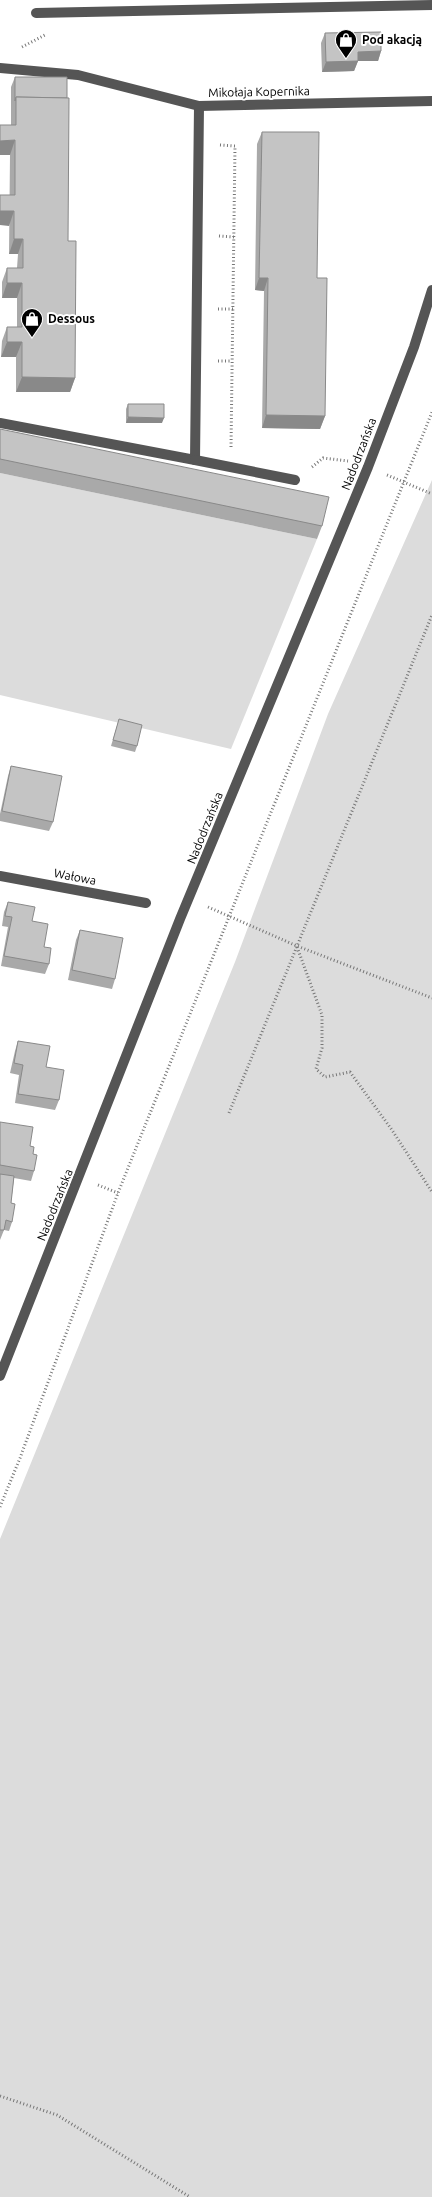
<svg xmlns="http://www.w3.org/2000/svg" width="432" height="2197" font-family="Ubuntu,sans-serif">
<rect width="100%" height="100%" fill="#fff"/>
<g fill="#dcdcdc">
<polygon points="0,473 317,539 231,749 0,695"/>
<polygon points="432,480 432,2197 0,2197 0,1539 235,962 328,714"/>
</g>
<g fill="none" stroke-linecap="round" stroke-linejoin="round">
<g stroke="#777" stroke-width="3" stroke-dasharray="1 2.5" stroke-linecap="butt">
<polyline points="22,47 45,35"/>
<polyline points="220,145 235,146 231,447"/>
<polyline points="219,236 234,237"/>
<polyline points="218,309 233,309"/>
<polyline points="218,361 232,361"/>
<polyline points="312,467 323,458 348,461"/>
<polyline points="387,475 432,494"/>
<polyline points="208,907 297,946 432,998"/>
<polyline points="297,947 322,1015 322,1048 316,1069 325,1077 350,1072 392,1130 432,1192"/>
<polyline points="229,1113 432,615"/>
<polyline points="98,1185 118,1193"/>
<polyline points="0,1507 20,1458 118,1193 432,412"/>
<polyline points="0,2096 57,2115 190,2197"/>
</g>
<g stroke="#555" stroke-width="10">
<polyline points="36,13 432,5"/>
<polyline points="0,423 195,460 199,106"/>
<polyline points="195,460 295,480"/>
</g>
<g stroke="#555" stroke-width="10">
<polyline points="0,68 78,75 199,106 432,101"/>
<polyline points="0,876 146,903"/>
<polyline points="0,1376 180,919 368,467 414,347 432,290"/>
</g>
</g>
<g fill="#a9a9a9">
<polygon points="325,33 381,51 378,61 358,61 354,71 322,72 321,43"/>
<polygon points="15,77 68,241 75,378 70,392 16,392 16,357 1,357 2,341 7,327 17,327 17,298 2,298 2,282 7,268 17,268 18,254 9,254 10,155 0,155 0,125 11,125 11,87"/>
<polygon points="262,132 317,278 325,416 320,429 262,428 264,291 255,290 257,144"/>
<polygon points="128,404 162,423 126,423 126,409"/>
<polygon points="0,429 322,526 317,539 0,473"/>
<polygon points="119,719 137,746 135,752 111,746"/>
<polygon points="11,766 53,822 49,831 0,821 0,814 8,776"/>
<polygon points="8,902 32,921 44,947 49,964 45,974 1,966 8,927 2,926 4,912"/>
<polygon points="80,930 115,979 112,989 68,980 76,940"/>
<polygon points="18,1041 46,1067 59,1100 55,1110 15,1103 19,1075 10,1073 15,1051"/>
<polygon points="0,1122 30,1146 33,1154 34,1171 31,1181 14,1178 11,1203 12,1222 9,1231 4,1230 0,1240"/>
</g>
<g fill="#898989">
<polygon points="381,51 378,61 358,61 354,71 322,72 326,62 358,52"/>
<polygon points="15,140 10,155 0,155 0,141"/>
<polygon points="0,211 14,211 9,226 0,225"/>
<polygon points="14,239 23,239 18,254 9,254"/>
<polygon points="259,278 268,278 264,291 255,290"/>
<polygon points="7,283 22,283 17,298 2,298"/>
<polygon points="7,342 22,342 16,357 1,357"/>
<polygon points="22,377 75,378 70,392 16,392"/>
<polygon points="266,415 325,416 320,429 262,428"/>
<polygon points="128,417 164,418 162,423 126,423"/>
</g>
<g fill="#c4c4c4" stroke="#898989">
<polygon points="381,32 381,51 358,52 358,61 326,62 325,33"/>
<polygon points="15,77 67,77 67,98 16,97 15,101"/>
<polygon points="16,97 69,98 68,241 76,241 75,378 22,377 22,342 7,342 7,327 22,327 22,283 7,283 7,268 23,268 23,239 14,239 14,211 0,211 0,195 15,195 15,140 0,141 0,125 16,125"/>
<polygon points="262,132 319,132 317,278 327,278 325,416 266,415 268,278 259,278"/>
<polygon points="128,404 164,404 164,418 128,417"/>
<polygon points="0,429 329,497 322,526 0,459"/>
<polygon points="119,719 142,725 137,746 113,740"/>
<polygon points="11,766 62,776 53,822 2,811"/>
<polygon points="8,902 35,907 32,921 48,924 44,947 51,948 49,964 4,956 12,917 5,916"/>
<polygon points="80,930 123,938 115,979 72,970"/>
<polygon points="18,1041 50,1046 46,1067 64,1070 59,1100 18,1094 23,1065 14,1063"/>
<polygon points="0,1122 33,1127 30,1146 34,1147 33,1154 37,1155 34,1171 0,1165"/>
<polygon points="0,1174 14,1176 11,1203 15,1204 12,1222 6,1220 4,1230 0,1230"/>
</g>
<defs>
<g id="shop-pin" transform="scale(1.125)"><path d="M0 17L-7.5 6A9.5 9.5 0 1 1 7.5 6Z" fill="#000" stroke="#fff"/><path d="M-5-2.5h2.3a2.7 3.5 0 0 1 5.4 0H5L5.5 6h-11ZM-1.5-2.5h3a1.5 2.3 0 0 0-3 0Z" fill="#fff"/></g>
</defs>
<g fill-rule="evenodd">
<use href="#shop-pin" x="346" y="40"/>
<use href="#shop-pin" x="32" y="319"/>
</g>
<g text-anchor="middle" stroke-width="4" stroke-linejoin="round" paint-order="stroke">
<g font-size="12" font-weight="bold" fill="#000" stroke="#fff" text-anchor="start">
<text x="362" y="44">Pod akacją</text>
<text x="48" y="323">Dessous</text>
</g>
<g font-size="12" fill="#000" stroke="#fff">
<text transform="translate(259 92) rotate(-1)" y="4">Mikołaja Kopernika</text>
<text transform="translate(359 454) rotate(-69)" y="4">Nadodrzańska</text>
<text transform="translate(205 828) rotate(-68)" y="4">Nadodrzańska</text>
<text transform="translate(75 877) rotate(11)" y="4">Wałowa</text>
<text transform="translate(55 1205) rotate(-68)" y="4">Nadodrzańska</text>
</g>
</g>
</svg>
